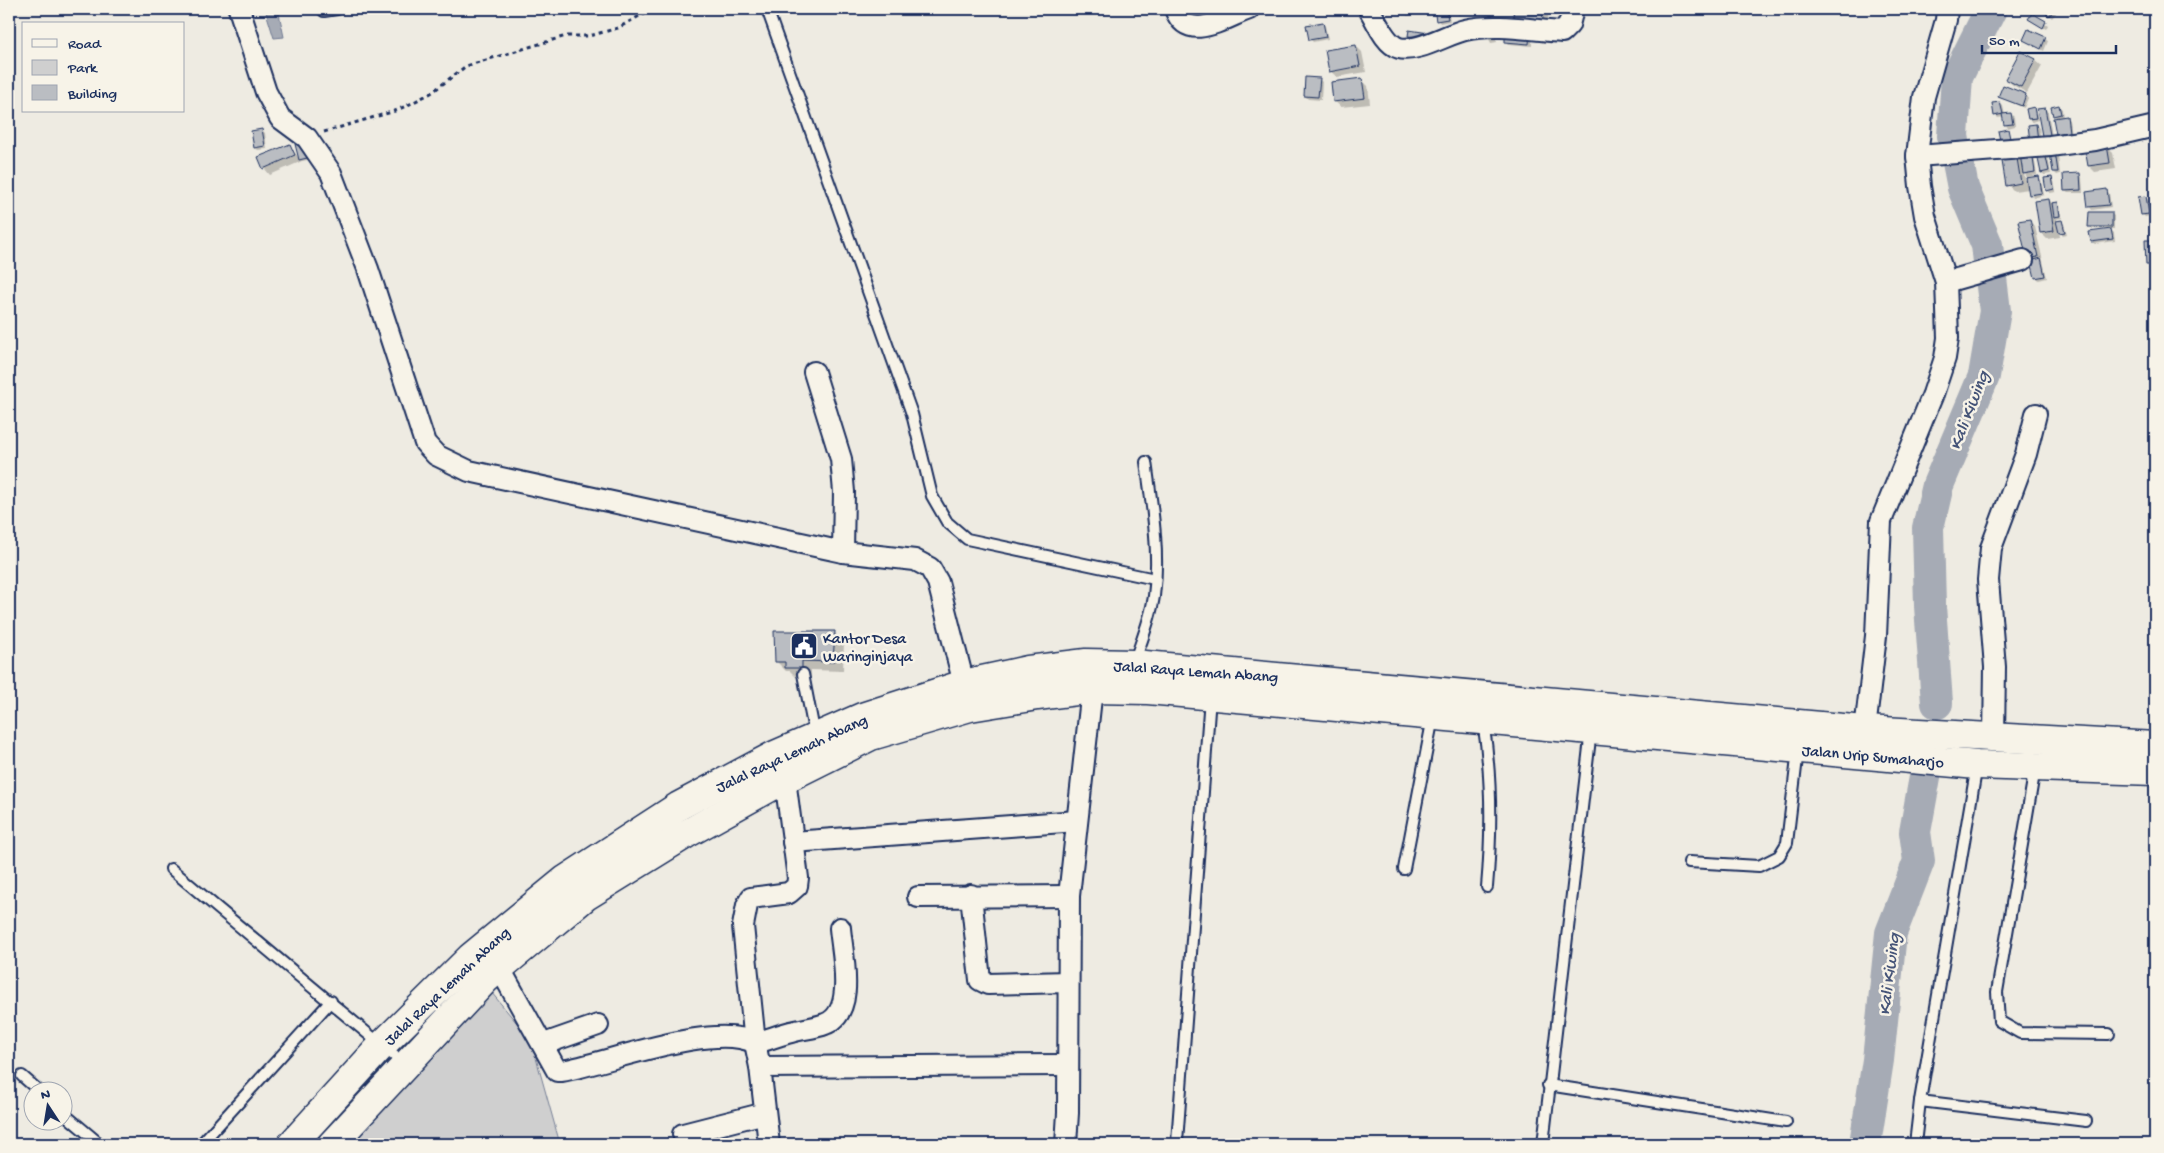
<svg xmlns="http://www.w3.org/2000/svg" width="2164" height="1153" font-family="'Gochi Hand',sans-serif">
<rect width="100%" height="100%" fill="#eeebe2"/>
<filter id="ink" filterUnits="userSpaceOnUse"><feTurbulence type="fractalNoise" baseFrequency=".02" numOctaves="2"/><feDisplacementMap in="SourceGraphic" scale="10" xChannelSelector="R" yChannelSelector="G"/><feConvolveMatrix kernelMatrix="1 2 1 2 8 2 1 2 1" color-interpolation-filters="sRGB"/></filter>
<g filter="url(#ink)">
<polygon fill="#cfcfcf" stroke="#757f96" points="491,992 531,1040 560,1144 352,1144 468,1010"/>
<polygon fill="#a6abb5" stroke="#6e7992" points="265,9 278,9 284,37 274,38"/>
<g fill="#0003">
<polygon points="1404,9 1430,9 1430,13 1407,16"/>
<polygon points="1436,9 1448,9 1450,21 1440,23 1438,20"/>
<polygon points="1455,9 1472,9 1472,12 1458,15"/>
<polygon points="1539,9 1542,9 1548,15 1549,26 1514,11"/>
<polygon points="2042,9 2053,9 2057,12 2052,18"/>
<polygon points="2032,14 2048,25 2046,29 2030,19"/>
<polygon points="1323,23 1325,26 1328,39 1313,42 1310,39"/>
<polygon points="2029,30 2048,41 2044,51 2024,40"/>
<polygon points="1487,35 1495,36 1497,42 1491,43"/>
<polygon points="1532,37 1532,46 1509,44 1506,41"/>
<polygon points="1541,40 1557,41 1543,43"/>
<polygon points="1356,46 1362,52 1366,72 1337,77 1330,71"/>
<polygon points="2035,60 2042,66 2027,93 2013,85 2006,79"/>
<polygon points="1319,79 1322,82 1321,100 1308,99 1305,96"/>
<polygon points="1362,80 1368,86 1370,104 1341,107 1334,101"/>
<polygon points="2026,95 2028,98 2024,108 1999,97"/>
<polygon points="2000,103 2003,106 2005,115 2011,114 2014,117 2015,126 2008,128 2006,125 2004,117 1998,118 1995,115"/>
<polygon points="2059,107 2062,109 2063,118 2066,117 2069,120 2071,134 2060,136 2057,133 2058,119 2054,115"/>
<polygon points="2033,109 2036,112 2038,120 2032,122 2029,119"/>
<polygon points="2045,109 2048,112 2053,142 2044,141"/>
<polygon points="2036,125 2039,128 2041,144 2034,144"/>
<polygon points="262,130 265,133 267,149 258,150 255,148"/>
<polygon points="297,144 313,159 302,161 270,175 264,168 289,145 298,157"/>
<polygon points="2107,147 2113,153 2116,169 2095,172 2089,166"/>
<polygon points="2016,153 2022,160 2034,156 2037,175 2027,177 2024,173 2025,180 2038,177 2041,180 2044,195 2033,198 2029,189 2014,191 2008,185"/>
<polygon points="2045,154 2048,157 2051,174 2044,175 2042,172"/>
<polygon points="2055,154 2058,156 2060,174 2057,175 2054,172"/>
<polygon points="2080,174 2082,177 2083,193 2068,193 2065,191"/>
<polygon points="2052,178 2054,181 2056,192 2050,193 2047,190"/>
<polygon points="2106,191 2109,193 2111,207 2092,210 2090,207"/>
<polygon points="2145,197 2148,200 2151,216 2145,217 2142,214"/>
<polygon points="2049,200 2053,204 2058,203 2060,206 2062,218 2057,219 2057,222 2062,221 2064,224 2067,234 2063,235 2059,231 2060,237 2047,239 2041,233"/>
<polygon points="2112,214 2114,216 2114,229 2110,229 2114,233 2115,241 2095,244 2092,242 2108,229 2092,229 2090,226"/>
<polygon points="2029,220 2035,227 2047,278 2039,280 2036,277 2033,264"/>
<polygon points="2155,241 2155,271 2153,271 2147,264 2146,242"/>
<polygon points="834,632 844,642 843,671 811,670 811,678 796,677 790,671 786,671 777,662"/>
</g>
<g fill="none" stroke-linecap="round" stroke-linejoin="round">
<g stroke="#a6abb5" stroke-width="32">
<polyline points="1937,703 1930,606 1928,528 1938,485 1984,376 1995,311 1987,245 1963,188 1953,136 1957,77 1991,9"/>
<polyline points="1865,1144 1878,1060 1891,933 1919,861 1915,832 1925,777"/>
</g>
</g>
<g fill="#babdc2" stroke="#1b2f5e">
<polygon points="1402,9 1428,9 1428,11 1403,14"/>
<polygon points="1434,9 1446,9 1448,19 1436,21"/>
<polygon points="1542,9 1543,20 1514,23 1513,10"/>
<polygon points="2040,9 2055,9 2049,16"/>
<polygon points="2032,13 2046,21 2043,28 2028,19"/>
<polygon points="1323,22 1326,37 1309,40 1306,25"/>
<polygon points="2028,29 2046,37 2041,49 2023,40"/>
<polygon points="1409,30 1429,33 1428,38 1408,36"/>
<polygon points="1505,31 1530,33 1529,44 1505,42"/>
<polygon points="1356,45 1360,66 1329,72 1325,50"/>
<polygon points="2020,51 2036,59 2021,87 2005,79"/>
<polygon points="1305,77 1320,78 1318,97 1304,96"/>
<polygon points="1362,78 1365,98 1333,102 1331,82"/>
<polygon points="2003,85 2026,94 2022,106 1998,97"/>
<polygon points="2000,102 2003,114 1994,116 1992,103"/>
<polygon points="2059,105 2061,114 2053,116 2051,107"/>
<polygon points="2034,107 2036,118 2028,119 2026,109"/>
<polygon points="2045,108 2051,140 2043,141 2037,109"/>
<polygon points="2011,113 2013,124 2004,125 2002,114"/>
<polygon points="2067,116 2069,132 2056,134 2053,118"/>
<polygon points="2036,124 2038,141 2030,142 2028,125"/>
<polygon points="262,129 265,146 254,148 251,131"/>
<polygon points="2008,129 2011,143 2001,145 1998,131"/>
<polygon points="307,141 311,157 299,160 295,144"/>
<polygon points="290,144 295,155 263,169 258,157"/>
<polygon points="2107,145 2110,163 2088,166 2085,149"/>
<polygon points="2016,152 2021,183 2006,186 2001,155"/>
<polygon points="2032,152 2035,172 2023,174 2020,154"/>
<polygon points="2055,152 2058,172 2053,172 2050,153"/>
<polygon points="2045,153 2049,171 2041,173 2037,154"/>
<polygon points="2080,173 2081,190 2064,191 2063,174"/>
<polygon points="2039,176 2042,193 2029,195 2026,178"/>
<polygon points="2052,177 2054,189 2046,191 2044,178"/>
<polygon points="2107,189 2109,205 2088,207 2086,192"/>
<polygon points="2146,196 2149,214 2141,215 2138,197"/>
<polygon points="2049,199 2054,231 2040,233 2035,201"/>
<polygon points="2058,202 2060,216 2054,217 2052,203"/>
<polygon points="2089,212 2112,212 2112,227 2088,227"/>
<polygon points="2030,219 2038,257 2027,259 2018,221"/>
<polygon points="2062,220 2065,232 2059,233 2056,221"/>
<polygon points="2111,229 2113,239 2091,242 2089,232"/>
<polygon points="2145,240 2155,240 2155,265 2146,265"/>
<polygon points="2041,258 2045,276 2035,278 2031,261"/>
<polygon points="774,631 835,631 833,662 802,661 802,668 785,668 785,662 775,662"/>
</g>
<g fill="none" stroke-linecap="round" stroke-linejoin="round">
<g stroke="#1b2f5e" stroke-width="14">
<g id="lane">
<polyline points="767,9 912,414 932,496 947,522 967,539 1155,579"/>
<polyline points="324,11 337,9"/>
<path d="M1134,663C1141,642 1151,618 1154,596C1160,552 1152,506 1146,462"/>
<polyline points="803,674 815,736"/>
<path d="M1483,721C1492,777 1492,831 1487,887"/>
<polyline points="2035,768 1997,992 1999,1021 2020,1033 2109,1034"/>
<polyline points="1689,862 1759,866 1779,856 1787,843 1798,750"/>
<polyline points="171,869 404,1064"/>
<polyline points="1404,869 1433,717"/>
<polyline points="22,1076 38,1090"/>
<polyline points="1548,1085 1786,1122"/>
<polyline points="1920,1101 2086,1121"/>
<polyline points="62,1112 100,1144"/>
<polyline points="1177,1142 1210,697"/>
<polyline points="201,1144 331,1001"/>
<polyline points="1543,1144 1591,730"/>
<polyline points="1915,1144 1920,1101 1977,765"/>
</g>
</g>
<g stroke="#1b2f5e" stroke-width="24">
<g id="street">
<polyline points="239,9 266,92 280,118 307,138 331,173 368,269 425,443 436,455 469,471 843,552 915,560 930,568 938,582 964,684"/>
<path d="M1175,9C1188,44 1224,18 1249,9"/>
<path d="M1369,9C1376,20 1385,44 1399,48C1417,53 1447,34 1465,30C1495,23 1531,30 1562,32L1569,25L1573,9"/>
<polyline points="1917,156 2050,146 2095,140 2155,126"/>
<polyline points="1946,282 2023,260"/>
<polyline points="814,372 841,459 844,492 843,552"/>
<polyline points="1865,730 1876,636 1881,521 1933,394 1945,358 1948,338 1946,282 1925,216 1920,186 1917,156 1924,97 1946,20 1947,9"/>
<polyline points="1994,737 1995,667 1988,580 1991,548 2026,454 2036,414"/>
<polyline points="793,842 1077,821"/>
<polyline points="971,895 980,980 988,984 1068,982"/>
<polyline points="918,897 1069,896"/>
<path d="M499,967L557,1071H562C608,1063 715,1021 755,1043C767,1040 779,1035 791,1032C802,1029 815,1028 825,1024C857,1013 842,953 840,928"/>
<polyline points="544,1044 598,1025"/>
<polyline points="760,1067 1067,1065"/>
<polyline points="683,1134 765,1113"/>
<polyline points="769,1144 760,1067 755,1043 743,926 747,905 751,898 789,893 797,886 798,878 785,779"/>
<polyline points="1066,1144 1068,1113 1069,896 1092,689"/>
</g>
</g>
<g stroke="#1b2f5e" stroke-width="31">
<g id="highway">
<polyline points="292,1144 383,1044 471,957 565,880 679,806 775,755 862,717 964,684 1028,670 1086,663 1134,664 1865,730 2155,746"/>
<polyline points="332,1144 486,979 586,896 686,834 785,779 871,736 970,707 1037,696 1092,689 1148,690 1977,765 2155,771"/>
</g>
</g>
<polyline stroke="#1b2f5e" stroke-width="3" stroke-dasharray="4 4" stroke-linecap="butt" points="324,132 395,111 410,104 431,93 466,66 566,36 589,36 618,28 652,9"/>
<use href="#lane" stroke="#f7f3e8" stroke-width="10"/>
<use href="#street" stroke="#f7f3e8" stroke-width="20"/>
<use href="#highway" stroke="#f7f3e8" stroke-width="28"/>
</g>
</g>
<defs>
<g id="civic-square" transform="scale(1.4375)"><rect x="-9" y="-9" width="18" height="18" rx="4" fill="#1b2f5e" stroke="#f7f3e8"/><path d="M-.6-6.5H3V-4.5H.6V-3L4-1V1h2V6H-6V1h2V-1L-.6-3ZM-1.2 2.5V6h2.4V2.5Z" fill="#fff"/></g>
</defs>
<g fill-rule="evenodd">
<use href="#civic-square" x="804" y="646"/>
</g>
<g text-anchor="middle" stroke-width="5" stroke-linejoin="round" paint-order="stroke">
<g font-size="16" fill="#1b2f5e" stroke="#f7f3e8" text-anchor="start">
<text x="823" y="643">Kantor Desa<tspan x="823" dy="18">Waringinjaya</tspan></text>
</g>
<g font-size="16" fill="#1b2f5e" stroke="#f7f3e8">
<text transform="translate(1196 670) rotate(4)" y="6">Jalal Raya Lemah Abang</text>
<text transform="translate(791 752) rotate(-25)" y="6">Jalal Raya Lemah Abang</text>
<text transform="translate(1873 755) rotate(5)" y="6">Jalan Urip Sumaharjo</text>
<text transform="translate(446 985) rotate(-43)" y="6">Jalal Raya Lemah Abang</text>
</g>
<g font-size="18" font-style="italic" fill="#455478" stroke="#f7f3e8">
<text transform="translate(1968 410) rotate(-69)" y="6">Kali Kiwing</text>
<text transform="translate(1888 974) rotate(-83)" y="6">Kali Kiwing</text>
</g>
</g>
<rect width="2164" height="1153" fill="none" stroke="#f7f3e8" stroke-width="30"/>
<rect x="15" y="15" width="2134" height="1123" fill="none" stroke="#1b2f5e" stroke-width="2" filter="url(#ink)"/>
<rect x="22" y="22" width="162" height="90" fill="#f7f3e8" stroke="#9fa5b1"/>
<rect x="32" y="39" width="25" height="8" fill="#f7f3e8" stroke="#9fa5b1"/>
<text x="68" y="48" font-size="15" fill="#1b2f5e">Road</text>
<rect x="32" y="60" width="25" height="15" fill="#cfcfcf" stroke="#9fa5b1"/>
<text x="68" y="72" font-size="15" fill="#1b2f5e">Park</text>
<rect x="32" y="85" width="25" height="15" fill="#babdc2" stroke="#9fa5b1"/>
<text x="68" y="98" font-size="15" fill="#1b2f5e">Building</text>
<g transform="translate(48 1106) rotate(348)"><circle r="24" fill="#f7f3e8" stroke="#9fa5b1"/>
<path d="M0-4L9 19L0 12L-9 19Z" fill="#1b2f5e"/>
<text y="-8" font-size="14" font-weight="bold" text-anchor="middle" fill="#1b2f5e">N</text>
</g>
<path d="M1982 45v8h134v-8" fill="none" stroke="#1b2f5e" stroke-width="2.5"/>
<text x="1989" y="45" font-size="15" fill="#1b2f5e" stroke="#f7f3e8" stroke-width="4" paint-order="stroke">50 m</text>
</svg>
